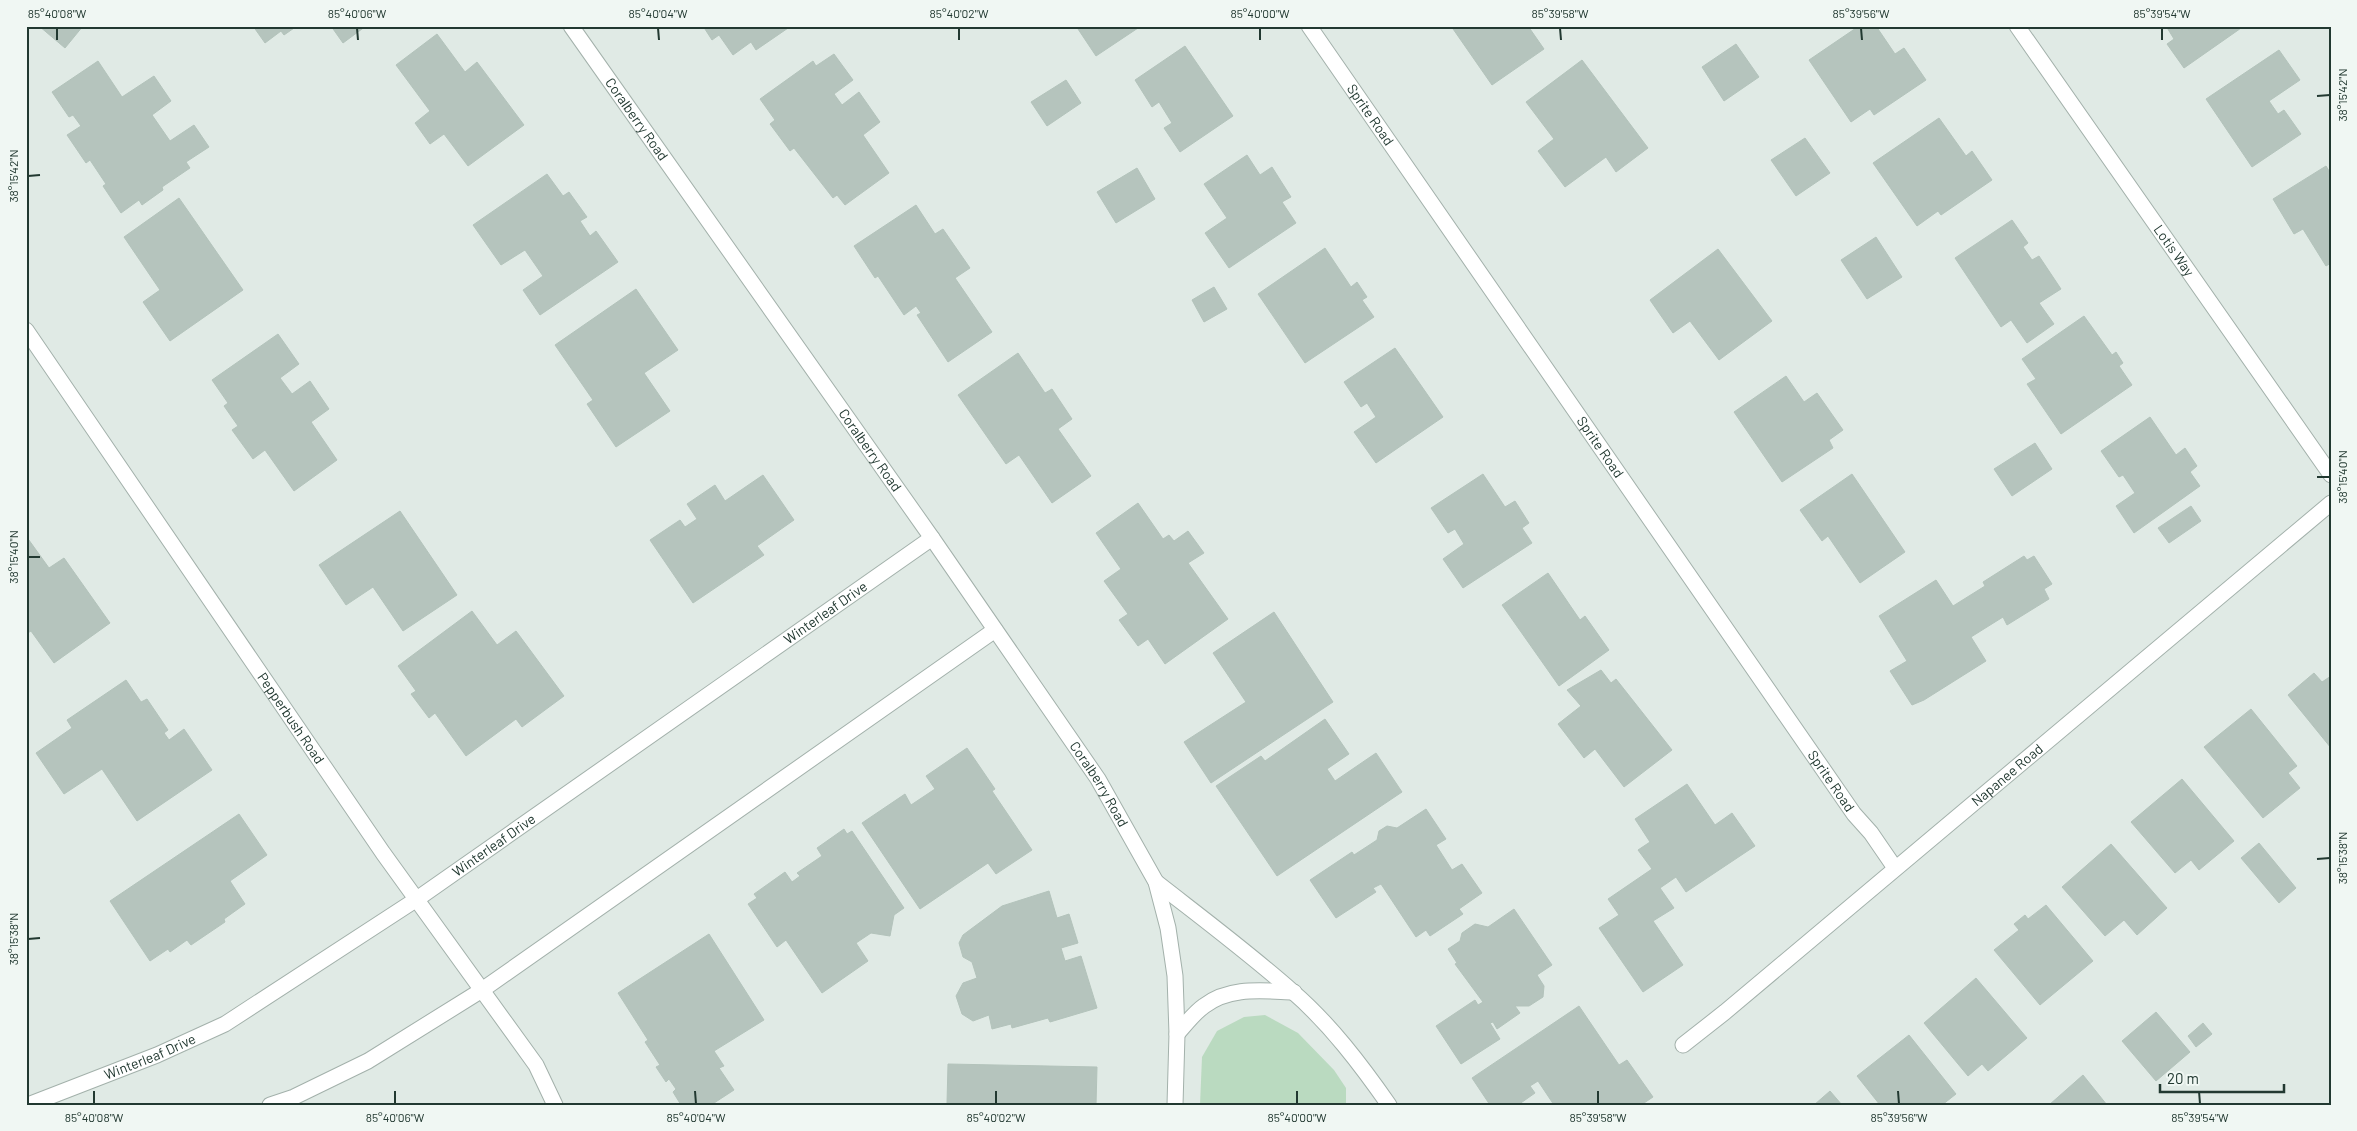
<svg xmlns="http://www.w3.org/2000/svg" width="2357" height="1131" font-family="Barlow,sans-serif">
<rect width="100%" height="100%" fill="#e0eae5"/>
<polygon fill="#badac0" points="1265,1015 1298,1033 1334,1070 1346,1088 1346,1105 1200,1105 1202,1057 1217,1031 1244,1017"/>
<g fill="#b5c4bd" stroke="#b3c3bb">
<polygon points="39,26 83,26 65,48"/>
<polygon points="253,26 297,26 284,35 281,31 265,43"/>
<polygon points="331,26 366,26 343,43"/>
<polygon points="703,26 791,26 756,50 751,42 733,55 719,35 712,40"/>
<polygon points="1076,26 1141,26 1096,56"/>
<polygon points="1451,26 1528,26 1544,49 1492,85"/>
<polygon points="1859,26 1876,26 1895,54 1904,48 1926,80 1874,115 1870,109 1851,122 1809,60"/>
<polygon points="2166,26 2244,26 2184,68 2167,44 2174,39"/>
<polygon points="437,34 465,72 477,62 524,125 468,166 444,134 430,144 415,123 430,111 396,65"/>
<polygon points="1736,44 1759,77 1724,101 1702,67"/>
<polygon points="1185,46 1233,116 1180,152 1164,128 1172,123 1159,102 1152,107 1135,80"/>
<polygon points="2279,50 2300,80 2269,101 2278,114 2284,110 2301,134 2252,167 2206,99"/>
<polygon points="834,54 853,80 834,94 842,105 859,92 880,122 863,135 889,173 845,205 837,195 833,198 794,148 790,151 770,124 775,120 760,99 813,61 816,66"/>
<polygon points="1582,60 1648,148 1616,172 1606,157 1565,187 1538,151 1554,139 1526,102"/>
<polygon points="98,61 122,97 154,76 171,101 152,115 170,141 194,125 209,147 186,162 190,168 162,187 163,190 142,205 139,200 121,213 103,186 106,184 90,160 86,163 67,135 81,126 73,115 69,117 52,92"/>
<polygon points="1066,80 1081,103 1047,126 1031,102"/>
<polygon points="1939,118 1966,156 1972,151 1992,180 1941,215 1938,211 1917,226 1873,163"/>
<polygon points="1805,138 1830,173 1796,196 1771,160"/>
<polygon points="1247,155 1260,175 1272,167 1291,197 1282,202 1296,223 1229,268 1205,233 1227,218 1204,184"/>
<polygon points="2326,166 2331,174 2331,263 2326,266 2303,229 2294,234 2273,199"/>
<polygon points="1137,168 1155,199 1116,223 1097,192"/>
<polygon points="547,174 563,196 569,192 587,217 580,221 590,236 596,231 618,262 540,315 523,290 543,276 525,250 501,265 473,225"/>
<polygon points="179,198 243,290 170,341 143,302 160,290 124,237"/>
<polygon points="916,205 935,234 943,229 970,268 955,278 992,332 948,362 917,315 921,313 916,306 904,315 878,276 875,278 854,246"/>
<polygon points="2012,220 2028,243 2023,247 2032,260 2039,256 2061,289 2039,303 2054,324 2027,343 2011,320 2001,327 1955,258"/>
<polygon points="1876,237 1902,277 1867,299 1841,260"/>
<polygon points="1325,248 1351,287 1357,282 1367,297 1362,300 1374,317 1305,363 1258,294"/>
<polygon points="1718,249 1772,321 1719,360 1690,321 1673,333 1650,300"/>
<polygon points="1214,287 1227,309 1204,322 1192,300"/>
<polygon points="636,289 678,350 644,373 670,411 616,447 587,404 593,400 555,345"/>
<polygon points="2084,316 2112,355 2116,352 2123,363 2119,366 2132,385 2061,434 2027,384 2036,379 2022,359"/>
<polygon points="278,334 299,364 280,378 292,394 310,381 329,409 311,422 337,460 294,491 265,450 253,459 232,430 238,426 224,406 228,403 212,380"/>
<polygon points="1395,348 1443,417 1376,463 1354,432 1376,417 1367,403 1361,407 1344,382"/>
<polygon points="1018,353 1045,393 1052,389 1072,419 1058,429 1091,476 1052,503 1019,455 1006,464 958,395"/>
<polygon points="1786,376 1804,402 1817,393 1843,430 1829,440 1833,448 1782,482 1734,412"/>
<polygon points="2150,417 2176,455 2185,448 2197,466 2190,472 2200,486 2134,533 2116,506 2135,493 2123,475 2119,477 2101,451"/>
<polygon points="2035,443 2052,469 2012,496 1994,469"/>
<polygon points="1483,474 1505,507 1515,501 1529,523 1522,528 1532,543 1463,588 1443,559 1464,544 1455,529 1448,533 1431,508"/>
<polygon points="1852,474 1905,552 1860,583 1828,536 1822,541 1800,510"/>
<polygon points="763,475 794,520 757,546 764,555 693,603 650,540 680,520 685,527 697,519 687,504 715,485 725,501"/>
<polygon points="1138,503 1163,539 1169,535 1174,541 1188,531 1204,553 1188,563 1228,619 1165,664 1148,639 1138,646 1119,620 1128,614 1104,581 1121,569 1096,533"/>
<polygon points="2191,506 2201,521 2169,543 2158,528"/>
<polygon points="400,511 457,595 403,631 373,587 346,605 319,565"/>
<polygon points="26,536 49,568 64,558 110,623 54,663 31,631 26,634"/>
<polygon points="2024,556 2027,560 2034,556 2052,584 2044,589 2049,599 2007,625 2003,617 1971,637 1986,661 1924,700 1912,705 1890,671 1907,661 1879,616 1936,580 1953,606 1985,586 1983,582"/>
<polygon points="1548,573 1580,620 1585,616 1609,650 1559,686 1502,605"/>
<polygon points="472,611 497,645 516,631 564,696 522,727 516,719 466,756 435,713 429,718 411,694 416,691 398,666"/>
<polygon points="1274,612 1333,702 1211,783 1184,742 1246,702 1213,653"/>
<polygon points="1601,670 1611,683 1616,679 1672,750 1624,787 1595,749 1584,758 1558,724 1581,706 1567,690"/>
<polygon points="2314,673 2322,682 2331,676 2331,748 2288,695"/>
<polygon points="126,680 141,702 147,699 168,730 164,733 169,740 184,729 212,770 137,821 102,769 64,794 36,753 72,728 67,720"/>
<polygon points="2251,709 2297,766 2288,773 2300,788 2263,818 2204,747"/>
<polygon points="1325,719 1349,754 1327,769 1335,781 1376,753 1402,792 1277,876 1216,786 1261,756 1265,761"/>
<polygon points="967,748 995,789 992,791 1032,850 996,874 988,863 920,909 862,823 905,794 911,805 935,789 926,776"/>
<polygon points="2182,779 2234,841 2199,870 2191,860 2175,873 2131,822"/>
<polygon points="1687,784 1715,825 1732,813 1755,846 1686,892 1676,877 1660,888 1674,908 1653,921 1683,965 1643,992 1599,928 1619,915 1608,899 1652,869 1638,850 1650,842 1635,819"/>
<polygon points="1426,809 1446,839 1436,845 1452,870 1462,864 1482,893 1459,909 1463,914 1430,936 1426,930 1416,937 1381,884 1373,888 1376,892 1336,918 1310,880 1352,852 1354,855 1377,840 1379,831 1387,826 1397,828"/>
<polygon points="239,814 267,855 230,881 245,904 224,919 225,922 191,945 187,940 170,952 168,949 150,961 110,901"/>
<polygon points="844,829 847,834 852,831 904,908 894,915 890,936 871,933 856,943 868,961 822,993 786,940 777,947 748,904 757,898 754,894 785,872 792,882 800,876 797,873 822,856 817,848"/>
<polygon points="2259,843 2296,888 2279,903 2241,858"/>
<polygon points="2111,844 2167,908 2137,935 2124,920 2105,936 2062,887"/>
<polygon points="1049,891 1057,918 1069,914 1078,943 1061,948 1065,961 1081,956 1097,1008 1050,1022 1048,1018 1012,1028 1011,1024 992,1029 989,1015 973,1021 962,1014 956,996 963,983 977,978 972,962 963,957 959,943 963,935 1002,906"/>
<polygon points="2046,905 2093,961 2040,1005 1994,950 2019,930 2014,924 2025,915 2028,919"/>
<polygon points="1514,909 1552,965 1537,975 1544,986 1543,997 1529,1006 1515,1006 1520,1013 1497,1029 1493,1022 1490,1023 1500,1039 1461,1064 1436,1026 1475,1000 1478,1005 1483,1002 1455,964 1457,963 1448,949 1460,941 1462,933 1475,924 1488,927"/>
<polygon points="709,934 764,1020 714,1051 724,1066 719,1068 734,1090 711,1105 681,1105 673,1092 676,1089 669,1079 666,1082 656,1067 660,1065 645,1042 648,1040 618,993"/>
<polygon points="1976,978 2027,1038 1988,1071 1982,1064 1968,1076 1924,1023"/>
<polygon points="1579,1006 1619,1065 1627,1060 1653,1097 1641,1105 1554,1105 1538,1081 1530,1086 1535,1093 1518,1105 1490,1105 1472,1078"/>
<polygon points="2156,1012 2190,1052 2156,1081 2122,1041"/>
<polygon points="2203,1023 2212,1034 2196,1047 2188,1036"/>
<polygon points="1909,1035 1956,1094 1942,1105 1880,1105 1857,1076"/>
<polygon points="948,1064 1097,1067 1096,1105 967,1105 967,1103 947,1103"/>
<polygon points="2083,1075 2107,1105 2049,1105"/>
<polygon points="1830,1091 1842,1105 1814,1105"/>
</g>
<g fill="none" stroke-linecap="round" stroke-linejoin="round">
<g stroke="#a3b1ab" stroke-width="17">
<g id="street">
<path id="s1" d="M571,26L932,538L1098,779L1156,882L1168,928L1175,976L1177,1034L1175,1105"/>
<path id="s2" d="M1309,26L1854,814L1871,833L1895,868"/>
<path id="s3" d="M2017,26L2331,475"/>
<path id="s4" d="M26,330L383,853L536,1065L555,1105"/>
<path d="M1156,882C1202,918 1249,953 1293,992C1330,1024 1361,1065 1389,1105"/>
<path d="M1177,1034C1185,1025 1194,1013 1204,1006C1230,986 1263,991 1294,992"/>
<path id="s5" d="M1683,1045L1725,1012L2331,503"/>
<path id="s6" d="M28,1105L157,1055L225,1024L417,899L932,538"/>
<polyline points="270,1105 294,1097 368,1061 482,990 995,630"/>
</g>
</g>
<use href="#street" stroke="#fff" stroke-width="15"/>
</g>
<path fill="none" stroke="#223931" stroke-width="2" d="M57,28V40M357,28L358,40M658,28L659,40M959,28V40M1260,28V40M1560,28L1561,40M1861,28L1862,40M2162,28V40M2317,96L2330,95M28,176L40,175M2317,477H2330M28,557H40M2317,859L2330,858M28,939L40,938M94,1091V1104M395,1091V1104M695,1091L696,1104M996,1091V1104M1297,1091V1104M1598,1091V1104M1898,1091L1899,1104M2199,1091L2200,1104"/>
<g text-anchor="middle" stroke-width="4.5" stroke-linejoin="round" paint-order="stroke">
<g font-size="14" fill="#223931" stroke="#f0f7f3">
<text dy="5" stroke="none"><textPath href="#s2" startOffset="108">Sprite Road</textPath></text>
<text dy="5" stroke="none"><textPath href="#s1" startOffset="114">Coralberry Road</textPath></text>
<text dy="5" stroke="none"><textPath href="#s3" startOffset="274">Lotis Way</textPath></text>
<text dy="5" stroke="none"><textPath href="#s2" startOffset="512">Sprite Road</textPath></text>
<text dy="5" stroke="none"><textPath href="#s1" startOffset="519">Coralberry Road</textPath></text>
<text dy="5" stroke="none"><textPath href="#s6" startOffset="941">Winterleaf Drive</textPath></text>
<text dy="5" stroke="none"><textPath href="#s4" startOffset="470">Pepperbush Road</textPath></text>
<text dy="5" stroke="none"><textPath href="#s5" startOffset="422">Napanee Road</textPath></text>
<text dy="5" stroke="none"><textPath href="#s2" startOffset="918">Sprite Road</textPath></text>
<text dy="5" stroke="none"><textPath href="#s1" startOffset="924">Coralberry Road</textPath></text>
<text dy="5" stroke="none"><textPath href="#s6" startOffset="536">Winterleaf Drive</textPath></text>
<text dy="5" stroke="none"><textPath href="#s6" startOffset="131">Winterleaf Drive</textPath></text>
</g>
</g>
<rect width="2357" height="1131" fill="none" stroke="#f0f7f3" stroke-width="55"/>
<path d="M2160 1084v8h124v-8" fill="none" stroke="#223931" stroke-width="2.5"/>
<text x="2167" y="1084" font-size="15" fill="#223931" stroke="#f0f7f3" stroke-width="4" paint-order="stroke">20 m</text>
<rect x="28" y="28" width="2302" height="1076" fill="none" stroke="#223931" stroke-width="2"/>
<g font-size="12" text-anchor="middle" fill="#223931">
<text x="57" y="18">85°40'08"W</text>
<text x="357" y="18">85°40'06"W</text>
<text x="658" y="18">85°40'04"W</text>
<text x="959" y="18">85°40'02"W</text>
<text x="1260" y="18">85°40'00"W</text>
<text x="1560" y="18">85°39'58"W</text>
<text x="1861" y="18">85°39'56"W</text>
<text x="2162" y="18">85°39'54"W</text>
<text transform="translate(2343 95) rotate(-90)" y="4">38°15'42"N</text>
<text transform="translate(14 176) rotate(-90)" y="4">38°15'42"N</text>
<text transform="translate(2343 477) rotate(-90)" y="4">38°15'40"N</text>
<text transform="translate(14 557) rotate(-90)" y="4">38°15'40"N</text>
<text transform="translate(2343 858) rotate(-90)" y="4">38°15'38"N</text>
<text transform="translate(14 939) rotate(-90)" y="4">38°15'38"N</text>
<text x="94" y="1122">85°40'08"W</text>
<text x="395" y="1122">85°40'06"W</text>
<text x="696" y="1122">85°40'04"W</text>
<text x="996" y="1122">85°40'02"W</text>
<text x="1297" y="1122">85°40'00"W</text>
<text x="1598" y="1122">85°39'58"W</text>
<text x="1899" y="1122">85°39'56"W</text>
<text x="2200" y="1122">85°39'54"W</text>
</g>
</svg>
